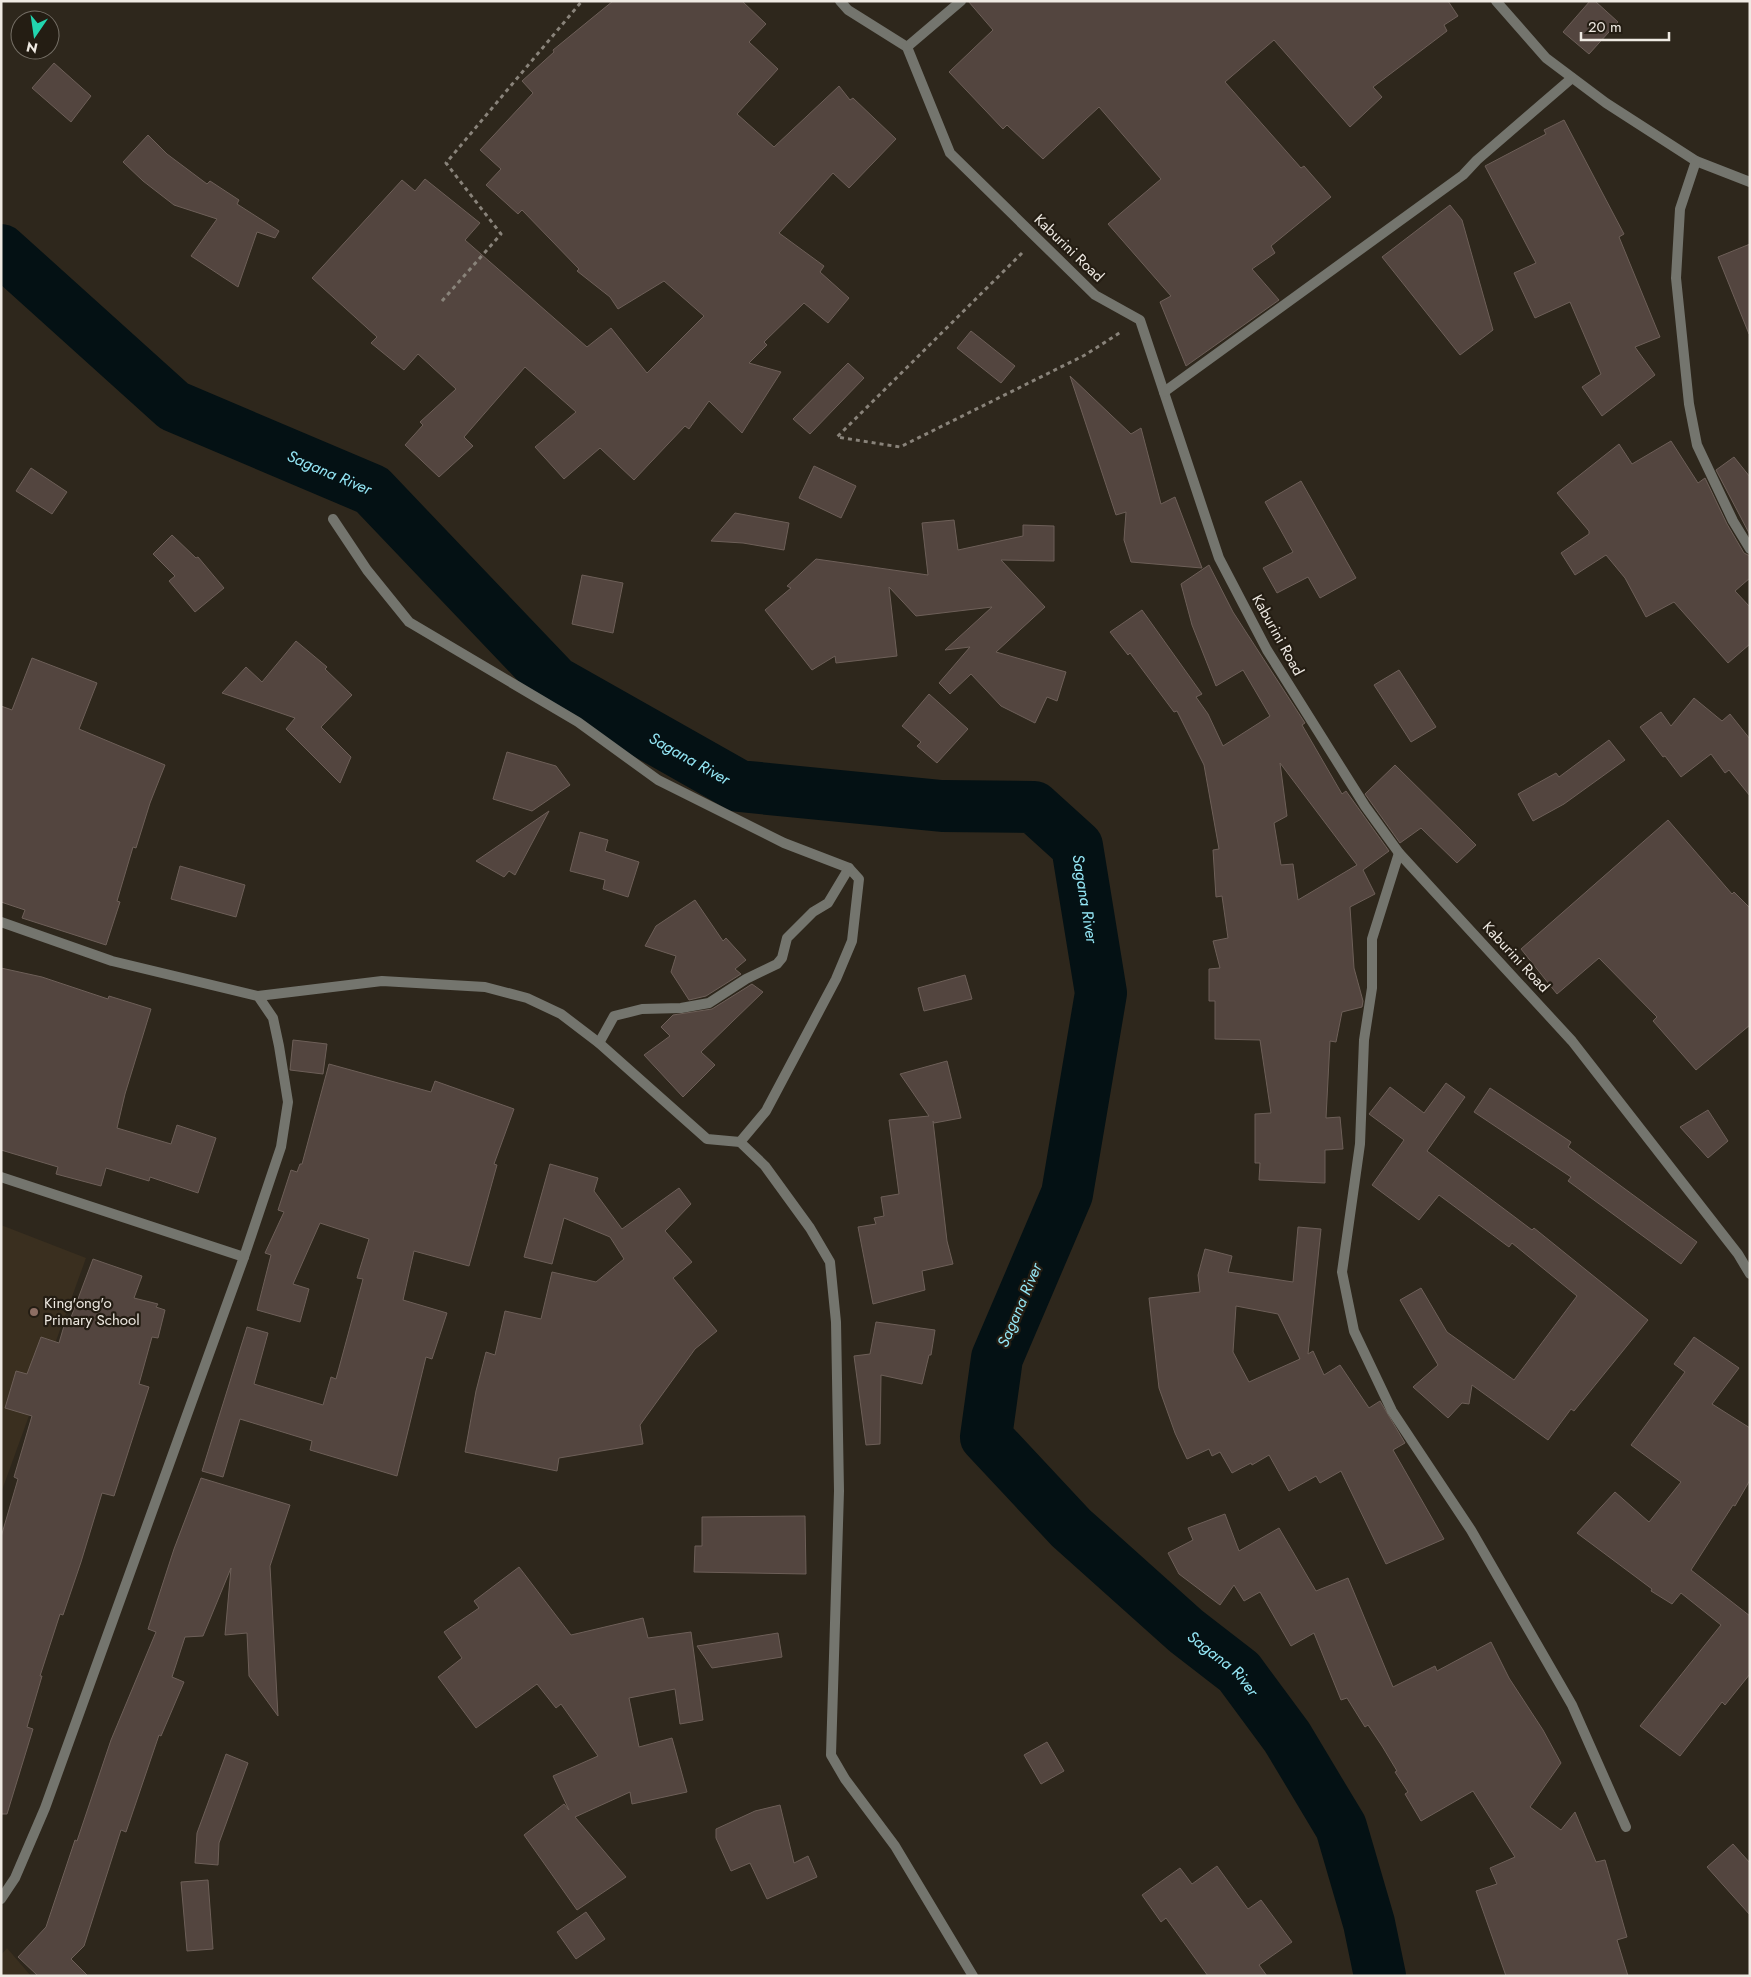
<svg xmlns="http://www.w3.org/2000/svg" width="1751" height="1977" font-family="Jost,sans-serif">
<rect width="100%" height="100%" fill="#2e271c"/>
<g fill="#3a2f1f">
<polygon points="1,1225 86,1258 1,1493"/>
<polygon points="7,1948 31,1976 1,1976 1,1955"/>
</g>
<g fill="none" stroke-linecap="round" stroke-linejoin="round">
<path stroke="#041114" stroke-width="52" id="s1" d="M1,250L174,406L372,490L555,682L739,786L942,806L1034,807L1077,846L1101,993L1067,1194L997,1358L986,1437L1071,1528L1186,1631L1239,1672L1287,1737L1341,1827L1369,1923L1380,1976"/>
</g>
<g fill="#53453f" stroke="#6d5f58" fill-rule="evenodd">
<polygon points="613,1 742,1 766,24 749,42 778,69 737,114 774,147 839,86 850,100 853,98 896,139 849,188 833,173 779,233 824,266 820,272 849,298 828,323 804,303 764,342 767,345 749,363 781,372 742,433 709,401 689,429 685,426 634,480 600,448 564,479 535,447 576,412 525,367 464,437 473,446 439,477 405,445 423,425 420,422 456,389 418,354 404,370 371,343 377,337 312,278 402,180 415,191 425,179 480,223 465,240 587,347 611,328 647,373 704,316 664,281 618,309 610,297 577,271 579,269 522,210 518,214 486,185 501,169 480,150 533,93 522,81 554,52 553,50"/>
<polygon points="968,1 1448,1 1458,16 1444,25 1447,31 1373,87 1382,97 1350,127 1274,40 1225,82 1301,168 1304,166 1331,197 1271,246 1275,253 1252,269 1279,300 1186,366 1160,302 1171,296 1108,224 1161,179 1099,107 1043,159 1007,125 1003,129 949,72 993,30"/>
<polygon points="1590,1 1595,1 1618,22 1589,54 1563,32"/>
<polygon points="54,63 91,96 71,122 32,88"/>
<polygon points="1564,120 1624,234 1619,237 1660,337 1635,347 1655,375 1602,416 1582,387 1601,374 1570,302 1535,318 1514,273 1536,263 1485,166 1546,134 1544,130"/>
<polygon points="148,135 167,154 207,184 210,181 239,200 237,204 279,231 275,238 257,232 238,287 191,256 217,219 174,205 143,181 123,162"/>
<polygon points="1450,205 1462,220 1493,330 1460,355 1382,257"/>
<polygon points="1750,244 1750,334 1749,334 1718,257"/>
<polygon points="971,331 1015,366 1001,383 957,348"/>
<polygon points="848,363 864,378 810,434 793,419"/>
<polygon points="1070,376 1131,434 1141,428 1161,504 1175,497 1202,568 1131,562 1124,540 1126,512 1116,515"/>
<polygon points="1671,441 1698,483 1705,478 1727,524 1744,553 1750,556 1750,578 1735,591 1750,607 1750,644 1728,663 1674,602 1646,617 1625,578 1606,555 1575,575 1561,553 1589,534 1589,531 1557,493 1619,444 1632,464"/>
<polygon points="1734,457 1750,477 1750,535 1716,470"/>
<polygon points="814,466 856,486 841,518 799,498"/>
<polygon points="31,468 67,492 52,514 16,491"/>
<polygon points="1301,481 1356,578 1320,598 1308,577 1277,593 1263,568 1293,552 1265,502"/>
<polygon points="735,513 789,523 784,550 743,543 711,541"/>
<polygon points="954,520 958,550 1023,536 1023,525 1054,526 1054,561 1001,560 1045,607 996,652 1066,672 1057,701 1047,697 1035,723 1001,706 971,674 950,694 939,683 970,647 945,650 992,607 916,616 889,587 897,656 836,663 835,656 812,670 765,610 791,588 787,586 816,559 928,575 922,523"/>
<polygon points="172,535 196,558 198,557 224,588 195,612 169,581 175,576 153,554"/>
<path d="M1209,565L1233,612L1305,723L1302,725L1342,794L1346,791L1389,851L1363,870L1375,894L1350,907L1354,968L1363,1001L1362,1007L1342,1012L1336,1042L1330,1041L1326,1118L1340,1117L1343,1149L1325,1150V1183L1259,1180L1260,1163H1255V1114L1271,1113L1260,1040L1215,1039V1001H1209V969L1220,968L1213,941L1228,938L1222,896L1216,897L1213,850L1219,849L1204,765L1177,711L1174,712L1130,653L1128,655L1110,632L1142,610L1202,694L1196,697L1208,714L1223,746L1270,716L1243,670L1216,686L1192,625L1181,584ZM1280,763L1357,865L1298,900L1293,864L1281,865L1274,823L1287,816Z"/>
<polygon points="582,575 623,583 613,633 572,624"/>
<polygon points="296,641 327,667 325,669 352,695 321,727 351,757 340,783 286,729 295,718 222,693 246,667 262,682"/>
<polygon points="32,658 97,683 79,729 165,765 150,803 136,848 133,847 117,901 120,902 106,945 22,918 25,910 1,902 1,706 12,710"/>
<polygon points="1399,670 1436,727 1411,742 1374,685"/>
<polygon points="929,694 968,729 937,763 917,746 921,742 902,726"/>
<polygon points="1694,698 1722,721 1730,714 1750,739 1750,796 1729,770 1725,773 1711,754 1681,777 1665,756 1663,757 1640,727 1661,712 1671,726"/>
<polygon points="1609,740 1625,760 1564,804 1533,821 1518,794 1556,773 1559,777"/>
<polygon points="507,752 556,766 570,785 532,811 493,799"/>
<polygon points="1395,765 1476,845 1457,863 1421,828 1400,843 1365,794"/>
<polygon points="549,811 515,875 509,871 504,877 476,861"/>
<polygon points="1668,820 1732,894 1734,892 1750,908 1750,1025 1696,1070 1653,1021 1657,1017 1599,958 1557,994 1521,949"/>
<polygon points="580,832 608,840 605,851 639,862 628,897 603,889 605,880 570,871"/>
<polygon points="180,866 245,885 236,917 171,899"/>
<polygon points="695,900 723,941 726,938 746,960 735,969 741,974 706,996 689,1000 671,972 676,956 645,946 656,926"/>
<polygon points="1,968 42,977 108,999 109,996 151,1009 125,1094 117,1128 171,1144 177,1125 216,1138 198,1193 150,1177 149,1181 106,1168 101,1186 56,1174 58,1167 1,1150"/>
<polygon points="965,975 972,999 924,1011 918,988"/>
<polygon points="752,984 763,992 701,1052 715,1065 683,1097 644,1055 670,1036 661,1027 673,1015 712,1009"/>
<polygon points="293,1040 327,1044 323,1074 290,1070"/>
<polygon points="947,1061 961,1118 934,1123 933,1121 947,1241 953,1264 922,1271 925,1290 873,1304 858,1227 876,1224 874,1218 884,1216 881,1197 899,1194 889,1120 929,1116 900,1074"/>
<polygon points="329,1064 431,1092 435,1081 514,1109 494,1164 497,1165 469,1266 414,1251 403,1300 447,1313 432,1359 426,1357 397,1476 310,1450 312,1441 240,1419 223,1477 202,1471 247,1327 268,1333 254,1384 323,1405 331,1377 336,1379 363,1279 357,1278 369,1239 320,1223 293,1284 309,1289 300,1322 257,1310 271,1255 265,1253 284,1212 278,1210 291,1170 297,1172 300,1164 302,1164"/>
<polygon points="1446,1083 1465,1097 1427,1151 1532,1230 1534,1228 1648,1320 1574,1411 1571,1409 1548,1440 1472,1385 1469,1404 1462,1403 1448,1418 1413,1387 1438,1365 1400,1300 1421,1288 1447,1332 1514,1380 1577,1296 1512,1243 1509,1247 1439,1195 1419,1220 1372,1185 1404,1140 1369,1114 1390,1087 1424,1113"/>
<polygon points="1490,1088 1571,1142 1568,1147 1697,1242 1681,1264 1568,1181 1571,1177 1474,1112"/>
<polygon points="1708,1110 1728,1141 1708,1158 1680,1127"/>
<polygon points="550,1164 598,1178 594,1191 622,1229 679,1188 691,1204 665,1231 692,1262 673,1278 717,1331 695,1349 640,1425 643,1444 559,1458 557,1471 465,1452 476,1391 486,1352 495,1355 505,1311 541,1319 552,1272 596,1282 624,1259 610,1237 564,1218 552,1264 524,1257"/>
<path d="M1298,1227L1321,1229L1308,1354L1313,1351L1324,1375L1340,1365L1369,1408L1380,1401L1405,1443L1393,1450L1444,1539L1386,1564L1341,1471L1320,1483L1316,1476L1289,1491L1269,1455L1252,1465L1251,1463L1232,1473L1220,1452L1212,1456L1209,1449L1187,1459L1175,1433L1159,1388L1149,1298L1200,1292L1198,1275L1205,1249L1232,1256L1228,1272L1293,1282ZM1236,1306L1278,1314L1300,1359L1249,1382L1233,1352Z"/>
<polygon points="93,1259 142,1276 134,1298 158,1304 156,1307 165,1310 158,1338 152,1337 139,1384 149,1387 114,1496 102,1493 81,1562 63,1615 60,1614 40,1676 42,1676 27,1727 33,1729 7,1814 1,1814 1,1537 18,1479 14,1477 32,1416 5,1408 16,1371 27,1374 41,1337 59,1343 66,1319 70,1320"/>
<polygon points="876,1322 935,1330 931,1355 929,1355 922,1384 881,1375 880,1444 866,1445 854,1356 870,1354"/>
<polygon points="1694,1337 1739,1368 1712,1404 1750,1428 1750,1480 1735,1506 1733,1505 1691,1570 1750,1616 1750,1674 1725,1705 1722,1702 1680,1756 1640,1726 1721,1625 1681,1593 1672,1604 1651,1591 1652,1589 1577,1533 1615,1492 1649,1522 1681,1482 1631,1445 1685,1372 1674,1364"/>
<polygon points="201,1478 290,1505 270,1566 278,1716 249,1676 247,1633 225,1635 231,1568 203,1636 185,1637 172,1677 184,1682 161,1736 159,1735 126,1832 121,1830 84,1946 71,1959 88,1976 38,1976 18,1957 46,1927 75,1840 77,1841 111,1740 156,1632 148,1629 174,1549"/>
<polygon points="1225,1514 1239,1551 1279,1528 1316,1591 1348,1578 1393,1687 1435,1666 1437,1671 1491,1642 1509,1678 1543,1730 1561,1763 1530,1807 1561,1830 1575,1812 1596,1862 1605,1860 1627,1937 1617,1940 1628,1976 1506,1976 1476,1891 1497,1884 1490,1868 1515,1857 1473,1791 1421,1821 1405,1794 1408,1792 1395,1772 1397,1771 1382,1746 1368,1725 1365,1727 1347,1698 1341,1700 1314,1633 1291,1646 1260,1592 1244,1601 1234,1585 1220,1605 1179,1574 1168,1553 1193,1540 1188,1528"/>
<polygon points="805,1516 806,1574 694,1572 695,1546 702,1546 702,1517"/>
<polygon points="519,1567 571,1635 643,1618 648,1638 691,1632 703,1720 680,1724 675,1689 629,1698 639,1747 672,1738 687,1792 632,1804 630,1792 575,1817 626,1877 577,1910 524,1835 564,1804 569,1810 553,1776 598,1756 561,1704 556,1708 537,1684 476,1728 438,1677 462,1658 444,1632 479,1608 474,1601"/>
<polygon points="778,1633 782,1657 712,1668 697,1646"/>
<polygon points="1047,1742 1064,1771 1041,1784 1024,1755"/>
<polygon points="226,1754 248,1763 219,1843 218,1865 195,1863 197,1833"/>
<polygon points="780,1805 794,1863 808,1856 817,1877 767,1899 750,1863 731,1871 716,1838 716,1829 755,1811"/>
<polygon points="1733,1844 1750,1863 1750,1915 1707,1867"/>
<polygon points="1217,1866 1248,1909 1261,1900 1292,1942 1259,1965 1267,1976 1208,1976 1166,1918 1161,1922 1142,1895 1180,1868 1192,1884"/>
<polygon points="208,1880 213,1949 187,1951 181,1882"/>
<polygon points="586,1912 605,1939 576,1959 557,1932"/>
</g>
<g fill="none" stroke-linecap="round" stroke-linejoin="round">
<g stroke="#89837a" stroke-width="3" stroke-dasharray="4 4" stroke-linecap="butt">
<polyline points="1022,253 837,437 900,447 1085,355 1121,332"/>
<polyline points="442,301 501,234 446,163 582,1"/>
</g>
<polyline stroke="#74756e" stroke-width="10" points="333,519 367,570 409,622 578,722 658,780 784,843 849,868 859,879 852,941 836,979 766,1111 740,1142"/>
<g stroke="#74756e" stroke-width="10">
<polyline points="840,1 848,10 907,47 950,153 1095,295 1140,320 1219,558 1267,650 1365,806 1399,853 1572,1041 1738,1254 1750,1274"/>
<polyline points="1496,1 1546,58 1606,103 1696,161 1750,182"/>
<polyline points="907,47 961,1"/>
<polyline points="1696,161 1680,209 1676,278 1689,404 1697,445 1733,521 1750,549"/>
<polyline points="1164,392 1463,175 1477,160 1572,78"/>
<polyline points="1399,853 1372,939 1372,988 1364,1040 1360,1144 1342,1272 1354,1331 1392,1411 1471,1530 1572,1705 1626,1827"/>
<polyline points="1,922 112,961 258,996 273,1018 279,1046 288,1102 281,1147 244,1257 45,1808 15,1878 1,1899"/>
<polyline points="258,996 382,981 485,987 527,998 561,1014 599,1043 707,1139 740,1142 765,1166 810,1228 830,1262 836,1322 839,1491 831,1755 845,1779 895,1846 973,1976"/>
<polyline points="599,1043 614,1016 642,1009 681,1008 709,1003 746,979 777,964 782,958 787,938 813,912 828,903 849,868"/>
<polyline points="1,1177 244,1257"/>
</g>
</g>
<circle fill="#8d6e63" stroke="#241d13" stroke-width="2" cx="34" cy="1312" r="5"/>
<g text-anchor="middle" stroke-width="4.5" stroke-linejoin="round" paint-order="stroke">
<g font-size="15" fill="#efeae3" stroke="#241d13">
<text transform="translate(1069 248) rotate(44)" y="5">Kaburini Road</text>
<text transform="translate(1278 635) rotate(61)" y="5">Kaburini Road</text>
<text transform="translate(1516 957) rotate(47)" y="5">Kaburini Road</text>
</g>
<g font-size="15" fill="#efeae3" stroke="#241d13" text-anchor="start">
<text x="44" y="1308">King'ong'o<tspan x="44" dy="17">Primary School</tspan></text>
</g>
<g font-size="16" font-style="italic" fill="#94e6f5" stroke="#241d13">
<text dy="6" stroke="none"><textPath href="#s1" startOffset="402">Sagana River</textPath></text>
<text dy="6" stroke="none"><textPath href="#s1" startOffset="868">Sagana River</textPath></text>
<text dy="6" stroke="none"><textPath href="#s1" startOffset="1332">Sagana River</textPath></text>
<text transform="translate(1019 1305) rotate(-67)" y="6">Sagana River</text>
<text dy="6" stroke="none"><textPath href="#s1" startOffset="2218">Sagana River</textPath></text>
</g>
</g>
<rect width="1751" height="1977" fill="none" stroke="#efeae3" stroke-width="5"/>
<g transform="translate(35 35) rotate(193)"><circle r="24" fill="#241d13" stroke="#756f66"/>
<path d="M0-4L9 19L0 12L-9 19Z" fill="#22d5af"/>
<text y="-8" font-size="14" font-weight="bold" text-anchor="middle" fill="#efeae3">N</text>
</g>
<path d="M1581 32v8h88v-8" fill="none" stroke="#efeae3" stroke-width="2.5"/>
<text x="1588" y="32" font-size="15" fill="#efeae3" stroke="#241d13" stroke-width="4" paint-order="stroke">20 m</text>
</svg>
